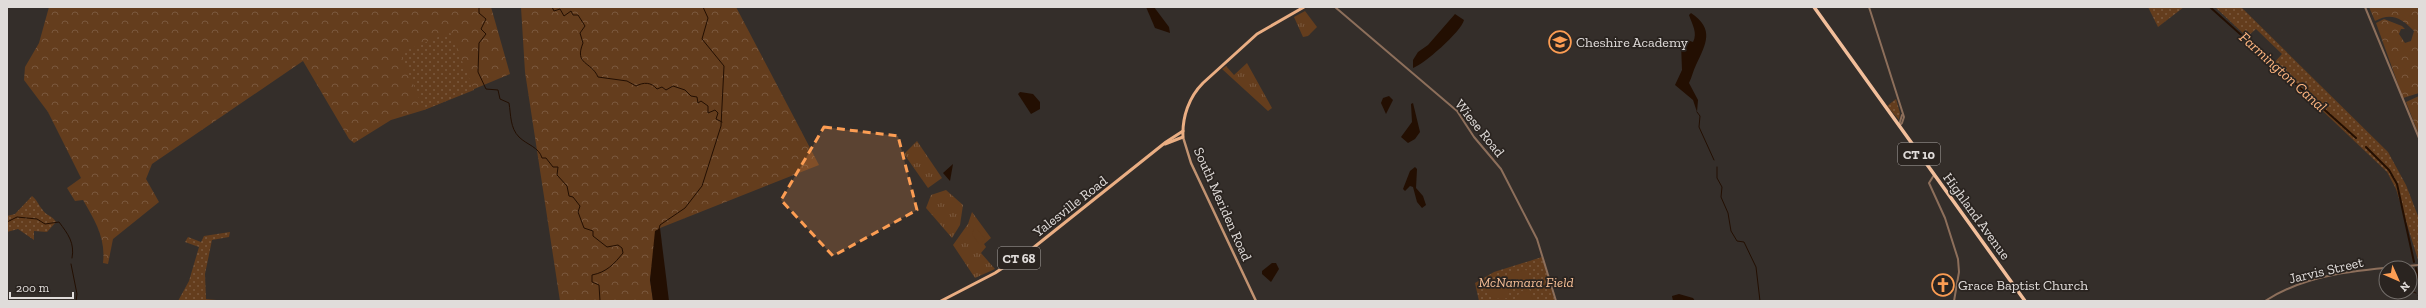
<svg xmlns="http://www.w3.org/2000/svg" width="2426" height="308" font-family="'Zilla Slab',serif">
<defs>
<pattern id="grass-tufts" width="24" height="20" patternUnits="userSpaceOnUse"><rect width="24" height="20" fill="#643d1d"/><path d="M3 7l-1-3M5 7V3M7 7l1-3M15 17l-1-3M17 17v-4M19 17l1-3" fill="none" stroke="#7a583d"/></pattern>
<pattern id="forest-crowns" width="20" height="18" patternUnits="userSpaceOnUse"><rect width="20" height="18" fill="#643d1d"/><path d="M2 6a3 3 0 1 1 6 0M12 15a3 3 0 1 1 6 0" fill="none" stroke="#7a583d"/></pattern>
<pattern id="park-dots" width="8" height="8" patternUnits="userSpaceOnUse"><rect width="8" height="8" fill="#643d1d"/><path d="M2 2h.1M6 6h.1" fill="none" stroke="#7a583d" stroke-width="1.8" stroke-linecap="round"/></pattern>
</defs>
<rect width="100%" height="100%" fill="#342e2a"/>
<g fill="url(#grass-tufts)">
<polygon points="1305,11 1317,27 1308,36 1303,37 1294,17"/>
<polygon points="1247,63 1272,108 1268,111 1222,69 1226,66 1234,75"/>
<polygon points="917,141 942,178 928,188 904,154"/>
<polygon points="946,190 963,205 960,225 952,238 926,208 931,195"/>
<polygon points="972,212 991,238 984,244 986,247 981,253 995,269 975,278 953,245 968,224"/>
</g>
<g fill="url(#forest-crowns)">
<path d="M49,7H491L510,74L424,110L391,120L354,143L349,139L303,61L152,164L146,179L159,202L113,239L108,264L103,263C106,238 95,221 83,200L75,201L67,188L81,178L48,112L24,80L25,67L39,43Z"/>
<polygon points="521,7 736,7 819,165 660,228 650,279 653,301 560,301 525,72"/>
<path d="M2369,7H2419V93L2403,98L2376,23L2384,19L2402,26L2405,29H2401L2399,34L2405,43L2411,41L2414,31C2402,18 2391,12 2375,21Z"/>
<polygon points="2419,96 2419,135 2406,102"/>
</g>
<g fill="url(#park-dots)">
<polygon points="2148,7 2184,7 2158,27"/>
<polygon points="2215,7 2241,7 2388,152 2406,185 2418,216 2419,263 2396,189 2387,172 2273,64 2282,54 2256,29 2247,37"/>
<polygon points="450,32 474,90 424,110 400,53"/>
<polygon points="1896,99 1900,113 1899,120 1887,106"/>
<path d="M32,196C37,200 38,204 42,209C45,215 53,216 56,222L47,232L34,231V240L18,229L7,232V216L15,214Z"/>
<polygon points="230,232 229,237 212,240 205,274 206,299 227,301 178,301 189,281 199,247 185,242 188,237 201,242 204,236"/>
<polygon points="1542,257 1555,301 1479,301 1475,283 1494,272"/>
</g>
<g fill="#643d1d">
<polygon points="974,229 977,229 985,239 981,244 979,244 972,234"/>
<polygon points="1526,270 1528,271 1530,289 1521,290 1511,285 1507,274"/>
<polygon points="1502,277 1505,278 1510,298 1493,299 1486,291 1484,284"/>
<polygon points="1530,290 1533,301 1513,301 1519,294"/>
</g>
<g fill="#230f02">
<polygon points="1146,7 1154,7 1169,27 1170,33 1155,28"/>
<path d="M1691,13C1715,29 1706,44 1696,65C1693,71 1692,77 1689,83L1698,100L1697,112L1693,100L1675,85L1682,70L1681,44L1687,40L1693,42C1698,33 1692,24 1689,15Z"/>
<path d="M1455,14L1464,20C1461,32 1423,65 1413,68V60L1418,52L1428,45Z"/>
<polygon points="1020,92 1033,94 1040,102 1040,109 1031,114 1018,94"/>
<polygon points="1389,96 1393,100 1386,114 1381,103 1383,98"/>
<polygon points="1413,103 1420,132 1415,139 1408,143 1401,137 1412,122 1411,104"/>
<polygon points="953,164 950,181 943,173"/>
<polygon points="1415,167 1417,169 1416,188 1423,196 1426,205 1422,208 1417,202 1413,187 1410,186 1405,191 1403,189 1410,171"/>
<polygon points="660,228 669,301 653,301 650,280 655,231"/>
<polygon points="1272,263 1276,263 1279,269 1271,282 1262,274 1262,271"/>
<polygon points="1679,294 1693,298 1695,301 1673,301 1672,296"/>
</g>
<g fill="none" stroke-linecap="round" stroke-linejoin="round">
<g stroke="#230f02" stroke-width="1">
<path d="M479,7V13L486,19L481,29L486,34L479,43L478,72L486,89L498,90L500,99L509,103C511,115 510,128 519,137C527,145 539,147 542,158H546L553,167H558L557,175L567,186L569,196L573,197L580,206L578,212L584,228L593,231V236L607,247L618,245L622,248L623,253C614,264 607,272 592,275V282L599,285L600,301"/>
<path d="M552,7L554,11L560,9L564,16L571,11L573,15H578L585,26L580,33L583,43C574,65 591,61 598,77L627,81L636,86C644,82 651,82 657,89L662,87L666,90L673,86L685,90L691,96L697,97L698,103L701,101L708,106V113L715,110L718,113L716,119L722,122"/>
<polyline points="1697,112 1700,116 1699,127 1714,160"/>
<polyline points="1717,167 1717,178 1722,187 1721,197 1728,213 1731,231 1737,241 1744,242 1756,267 1760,301"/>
<path d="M7,222L17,217L37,219L45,224L59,222C68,234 75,243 72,258"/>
<polyline points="659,229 660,225 685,208 702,186 721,126 724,66 702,39 708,18 703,7"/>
<polyline points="71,264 77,294 76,301"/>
<polyline points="2411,291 2416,293"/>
<polyline points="2418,296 2419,297"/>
</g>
<g stroke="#230f02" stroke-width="2">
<polyline points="2210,7 2356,138"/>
<polyline points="2366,147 2389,170 2397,184 2414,262"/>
<polyline points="2416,268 2419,282"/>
</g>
<g stroke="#8d6f5b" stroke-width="2">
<polyline points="1335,7 1457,111 1474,137 1501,169 1537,239 1556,301"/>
<polyline points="1869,7 1904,117 1902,123 1899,126"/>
<polyline points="2365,7 2419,138"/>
<polyline points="1899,125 1902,115"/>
<polyline points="1934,175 1929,183 1945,218 1958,259 1959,272 1954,301"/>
<path d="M2265,301C2309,272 2368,269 2419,265"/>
</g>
<polyline stroke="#c29371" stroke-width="2.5" points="1183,137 1191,163 1256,301"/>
<g stroke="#eaae83" stroke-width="3">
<path d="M1165,144L1183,137C1182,117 1189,97 1203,83L1257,34L1304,7"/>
<polyline points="941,301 995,273 1033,248 1166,142 1183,131"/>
</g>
<polyline stroke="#f2be9a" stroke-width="3.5" points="1814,7 2025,301"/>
</g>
<path fill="#fc9d53" fill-opacity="0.2" stroke="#fc9d53" stroke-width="3" stroke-dasharray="8 5" stroke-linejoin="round" d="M824,127L898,136L917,210L833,256L781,200Z"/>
<defs>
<g id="school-ring" transform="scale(1.15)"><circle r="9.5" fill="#2a2420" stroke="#fc9d53" stroke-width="1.5"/><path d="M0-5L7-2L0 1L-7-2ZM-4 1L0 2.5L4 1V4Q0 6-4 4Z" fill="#fc9d53"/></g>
<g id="church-ring" transform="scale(1.15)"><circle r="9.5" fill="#2a2420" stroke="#fc9d53" stroke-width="1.5"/><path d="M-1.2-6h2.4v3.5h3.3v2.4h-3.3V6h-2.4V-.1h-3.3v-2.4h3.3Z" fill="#fc9d53"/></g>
</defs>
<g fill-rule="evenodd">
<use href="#school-ring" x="1560" y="42"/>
<use href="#church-ring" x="1943" y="285"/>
</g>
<g text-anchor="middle" stroke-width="3.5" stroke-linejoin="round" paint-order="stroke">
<g fill="#2a2420" stroke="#a9a5a2" stroke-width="1">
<rect x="1898" y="143" width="42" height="22" rx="3"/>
<rect x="998" y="247" width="42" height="22" rx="3"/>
</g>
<g font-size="13" font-weight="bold" fill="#e0dcda">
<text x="1919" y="159">CT 10</text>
<text x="1019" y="263">CT 68</text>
</g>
<g font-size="14" fill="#e0dcda" stroke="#2a2420" text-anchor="start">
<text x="1576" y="47">Cheshire Academy</text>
<text x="1958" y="290">Grace Baptist Church</text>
</g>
<g font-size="14" fill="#e0dcda" stroke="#2a2420">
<text transform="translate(1480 128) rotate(51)" y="5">Wiese Road</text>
<text transform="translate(1223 204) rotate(66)" y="5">South Meriden Road</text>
<text transform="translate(1070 206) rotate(-38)" y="5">Yalesville Road</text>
<text transform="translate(1977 216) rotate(54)" y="5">Highland Avenue</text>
<text transform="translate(2326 270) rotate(-13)" y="5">Jarvis Street</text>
</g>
<g font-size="14" font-style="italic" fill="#f5be96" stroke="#2a2420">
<text x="1526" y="287">McNamara Field</text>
</g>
<g font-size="15" font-style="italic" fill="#ffb680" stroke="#2a2420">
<text transform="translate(2283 72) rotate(42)" y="5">Farmington Canal</text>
</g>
</g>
<rect width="2426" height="308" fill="none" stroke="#e0dcda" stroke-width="16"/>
<g transform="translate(2398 280) rotate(135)"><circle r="19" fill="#2a2420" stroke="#736e6a"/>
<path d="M0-3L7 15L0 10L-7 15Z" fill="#fc9d53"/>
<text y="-6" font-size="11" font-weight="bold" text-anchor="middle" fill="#e0dcda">N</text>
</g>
<path d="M10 292v6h63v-6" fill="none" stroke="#e0dcda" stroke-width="2"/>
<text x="16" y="292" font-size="12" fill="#e0dcda" stroke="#2a2420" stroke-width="3" paint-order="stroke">200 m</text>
</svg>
